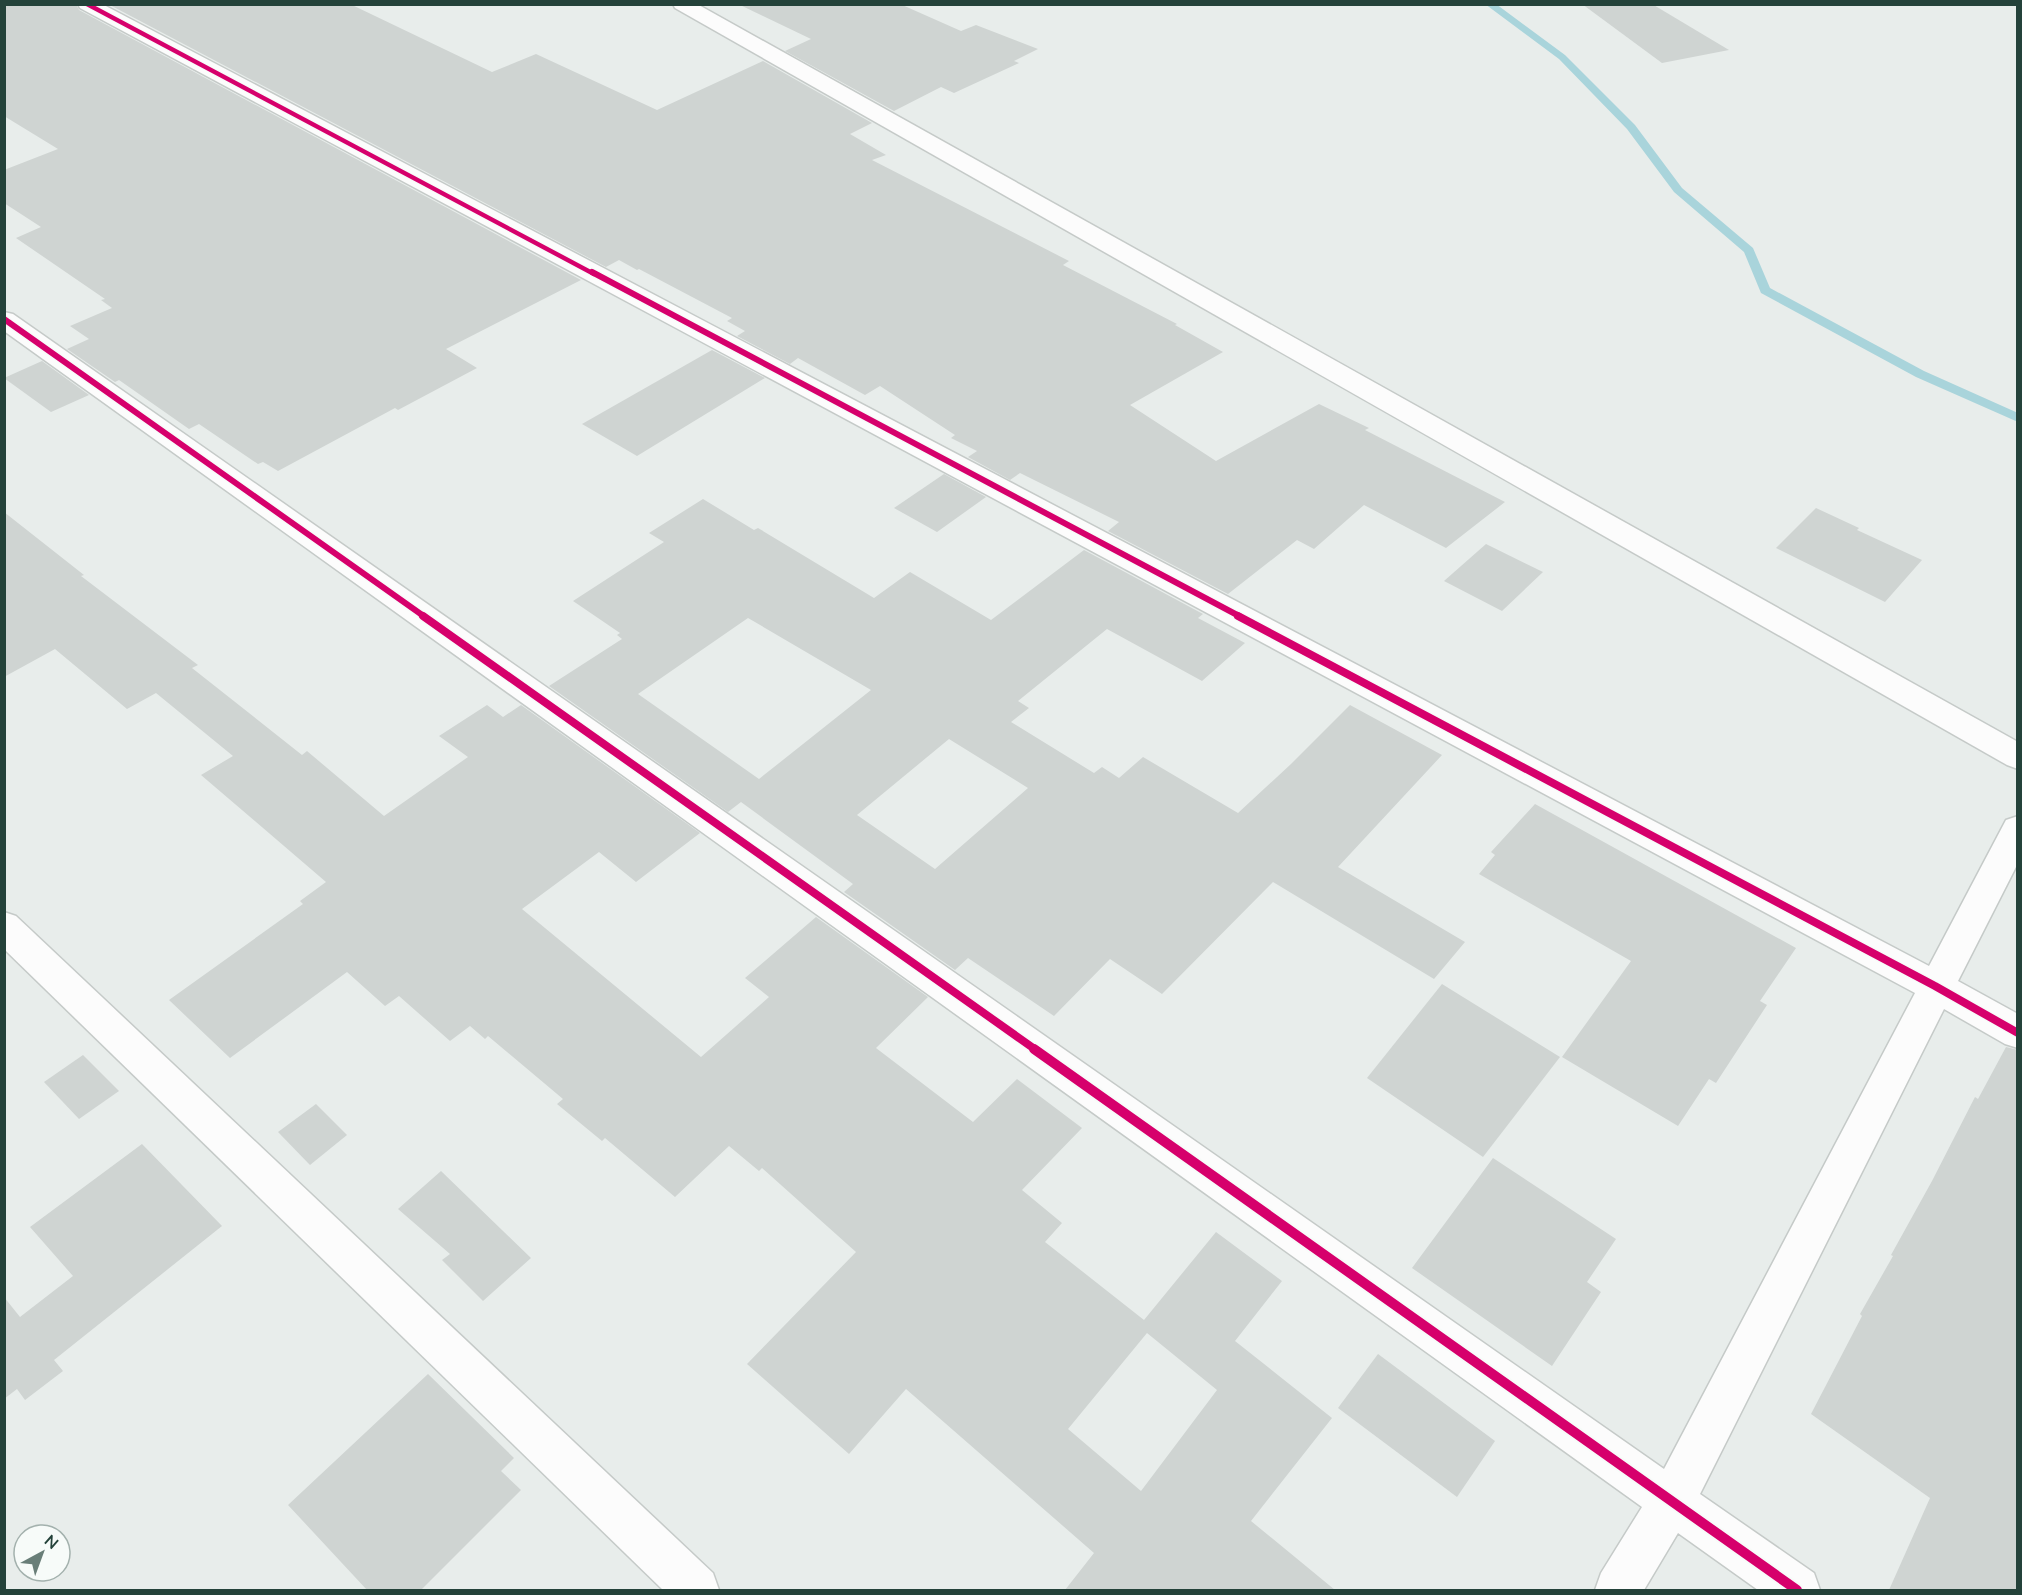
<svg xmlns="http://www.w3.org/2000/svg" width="2022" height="1595" font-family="Mulish,sans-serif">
<rect width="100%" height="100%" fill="#e8edeb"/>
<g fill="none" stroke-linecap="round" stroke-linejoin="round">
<polygon fill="#a9d4db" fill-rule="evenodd" points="1485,4 1496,4 1565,55 1635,125 1682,188 1753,248 1770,288 1924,371 2018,413 2018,422 1916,377 1761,293 1744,252 1674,192 1627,129 1559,59"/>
</g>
<g fill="#cfd4d2" fill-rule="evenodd">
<polygon points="4,4 76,4 79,10 581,280 446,349 477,368 398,410 395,408 278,471 263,462 258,464 199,424 189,429 119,380 115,382 67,349 89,339 70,326 112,308 101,300 105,299 16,238 41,227 4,203 4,170 58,149 4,116"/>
<polygon points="108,4 350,4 492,72 536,54 657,110 763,61 872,123 850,134 886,155 872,160 1069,261 1063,265 1177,324 1175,325 1223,352 1130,405 1216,461 1319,404 1369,428 1365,430 1505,502 1446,548 1364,505 1314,549 1297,540 1228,594 1108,531 1119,522 1020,473 1010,480 968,457 977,451 951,438 955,435 880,386 865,395 798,358 790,364 737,336 745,331 727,321 732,318 639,269 637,270 619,260 606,267"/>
<polygon points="738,4 900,4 961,31 976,25 1038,49 1014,61 1019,63 954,93 941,87 894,111 785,51 811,39"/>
<polygon points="1582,4 1652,4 1729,50 1662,63"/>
<polygon points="712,350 765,378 637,456 582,424"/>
<polygon points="42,361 89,395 51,412 4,378"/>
<polygon points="944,474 986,497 937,532 894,508"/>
<path d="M703,499L754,530L758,528L874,598L910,572L991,620L1084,550L1203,614L1198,618L1245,643L1202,681L1107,629L1018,701L1029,708L1011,722L1094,773L1102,767L1119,778L1143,757L1238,813L1291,764L1350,705L1442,755L1338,867L1465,942L1434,979L1273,882L1162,994L1110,959L1054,1016L968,958L955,970L844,892L853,884L741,802L728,812L549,686L622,639L617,635L620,633L573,601L664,542L649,533ZM748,618L871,690L759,779L638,694ZM949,739L1028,788L935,869L857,815Z"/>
<polygon points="1816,508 1859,528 1857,530 1922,560 1885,602 1776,548"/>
<path d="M4,512L84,575L81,576L198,665L192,668L302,755L307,751L384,816L468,757L439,736L487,705L503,717L521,705L700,833L636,882L599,852L522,909L701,1057L769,997L745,978L816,917L928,997L876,1048L973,1122L1017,1079L1082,1128L1022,1190L1062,1223L1045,1242L1144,1320L1216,1232L1282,1281L1235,1341L1332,1418L1251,1521L1335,1590H1065L1094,1553L906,1389L849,1454L747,1364L856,1252L762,1168L759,1171L729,1146L675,1197L605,1138L602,1141L557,1104L563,1099L488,1036L485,1039L470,1026L450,1041L399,996L385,1006L347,972L230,1058L169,1000L303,904L300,901L326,882L201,775L233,756L156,693L127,709L55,649L4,677ZM1147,1333L1217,1390L1141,1491L1068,1429Z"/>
<polygon points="1486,544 1543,572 1502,611 1444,581"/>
<polygon points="1535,804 1796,948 1760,1001 1767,1005 1716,1083 1709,1079 1678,1126 1562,1057 1631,961 1479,874 1495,855 1491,852"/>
<polygon points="1442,984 1560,1057 1483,1157 1367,1078"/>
<polygon points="2006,1047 2018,1050 2018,1590 1889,1590 1930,1498 1811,1414 1862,1316 1860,1314 1893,1256 1891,1255 1932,1181 1975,1097 1978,1099"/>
<polygon points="83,1055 119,1091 79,1119 44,1082"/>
<polygon points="316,1104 347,1135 310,1165 278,1132"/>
<polygon points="142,1144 222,1226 54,1360 63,1371 25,1400 17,1389 4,1399 4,1297 20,1317 73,1276 30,1227"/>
<polygon points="1493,1158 1616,1239 1587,1282 1601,1292 1552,1366 1412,1268"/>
<polygon points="441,1171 531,1258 483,1301 442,1260 450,1254 398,1209"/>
<polygon points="1378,1354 1495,1441 1457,1497 1338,1408"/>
<polygon points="428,1374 514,1458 501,1471 521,1490 421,1590 367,1590 288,1505"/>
</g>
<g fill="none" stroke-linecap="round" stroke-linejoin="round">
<g stroke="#c5cac8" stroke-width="3">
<g id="minor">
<polygon points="78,4 102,4 1929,966 2006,820 2018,816 2018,863 1958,981 2018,1014 2018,1048 2005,1044 1944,1009 1700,1494 1814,1573 1820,1590 1758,1590 1678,1533 1644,1590 1595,1590 1601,1573 1642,1507 4,331 4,312 13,314 1664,1469 1915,993 80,8"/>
<polygon points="673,4 697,4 2018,742 2018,769 2007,765 675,8"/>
<polygon points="4,912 16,916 713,1573 719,1590 663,1590 4,949"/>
</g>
</g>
<use href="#minor" fill="#fcfcfc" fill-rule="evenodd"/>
<g stroke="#f7fbf9" stroke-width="7">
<polyline id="cycleway-far3" points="87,4 594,274"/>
</g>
<g stroke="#f7fbf9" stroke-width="9">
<g id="cycleway-far2">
<polyline points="592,272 1241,617"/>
<polyline points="4,319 425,617"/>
</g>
</g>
<g stroke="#f7fbf9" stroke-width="11">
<g id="cycleway-far1">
<polyline points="423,616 1036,1050"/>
<polyline points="1238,616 1935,986 2018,1033"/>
</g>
</g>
<g stroke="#f7fbf9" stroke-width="14">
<polyline id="cycleway" points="1034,1049 1797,1590"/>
</g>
<use href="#cycleway-far3" stroke="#d6006c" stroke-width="4.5"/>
<use href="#cycleway-far2" stroke="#d6006c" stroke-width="6"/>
<use href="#cycleway-far1" stroke="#d6006c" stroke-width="8"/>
<use href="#cycleway" stroke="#d6006c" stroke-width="10"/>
</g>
<rect width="2022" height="1595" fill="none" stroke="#24423a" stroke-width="12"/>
<g transform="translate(42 1553) rotate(41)"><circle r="28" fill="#f7fbf9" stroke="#a3b1ad" stroke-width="1.5"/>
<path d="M0-4.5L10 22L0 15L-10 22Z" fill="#697e78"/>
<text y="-9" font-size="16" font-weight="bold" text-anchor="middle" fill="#24423a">N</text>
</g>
</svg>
